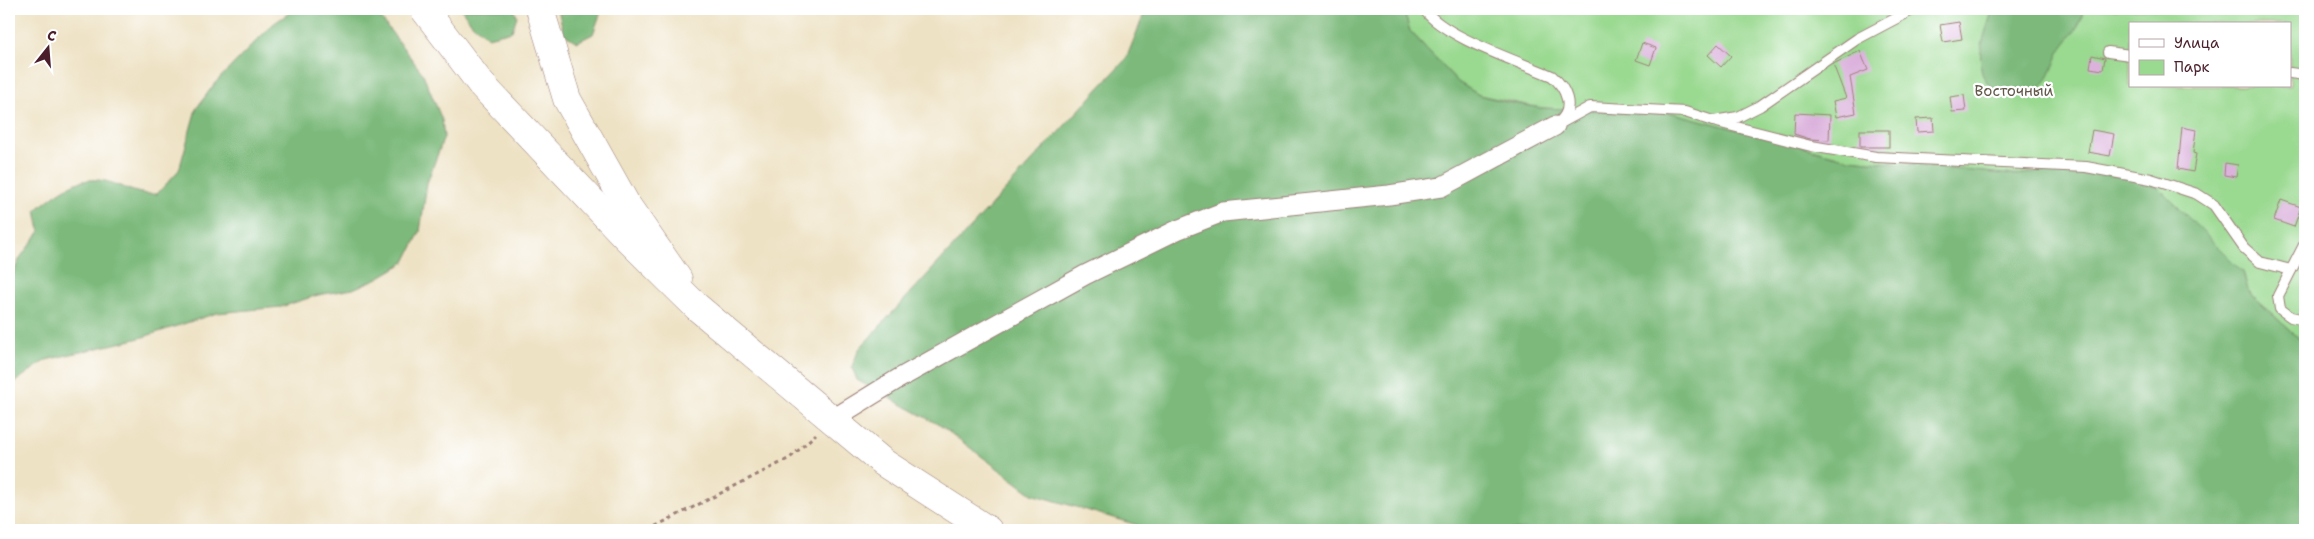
<svg xmlns="http://www.w3.org/2000/svg" width="2314" height="539" font-family="'Shantell Sans',sans-serif">
<rect width="100%" height="100%" fill="#fff"/>
<filter id="ink" filterUnits="userSpaceOnUse"><feTurbulence type="fractalNoise" baseFrequency=".02" numOctaves="2"/><feDisplacementMap in="SourceGraphic" scale="10" xChannelSelector="R" yChannelSelector="G"/><feConvolveMatrix kernelMatrix="1 2 1 2 8 2 1 2 1" color-interpolation-filters="sRGB"/></filter>
<filter id="wash" filterUnits="userSpaceOnUse"><feTurbulence type="fractalNoise" baseFrequency=".0096" numOctaves="4" result="noise"/><feDisplacementMap in="SourceGraphic" scale="20" xChannelSelector="R" yChannelSelector="G"/><feGaussianBlur stdDeviation="1.12" result="paint"/><feColorMatrix in="noise" values="0 0 0 0 0 0 0 0 0 0 0 0 0 0 0 0 0 1.4 0 .05"/><feComposite in="paint" operator="in"/></filter>
<g filter="url(#wash)">
<rect width="100%" height="100%" fill="#eee2c4"/>
<path fill="#9ad990" stroke="#727c5e" fill-rule="evenodd" d="M1403,9H2305V344L2249,293L2243,272L2058,170L2015,175L1849,159L1673,113L1541,108L1479,95L1458,82L1410,31ZM2130,24H2290V86H2130Z"/>
<g fill="#7bb97a" stroke="#626c52">
<path d="M295,9H374L423,74L442,120L444,137L427,183L420,232L405,262L378,278L353,289L318,295L281,307L217,313L140,338L46,360L9,386V284L20,258L40,231L36,210C59,191 81,172 112,183C130,189 137,195 157,194L179,170L196,109L215,83L273,24Z"/>
<polygon points="461,9 514,9 517,16 512,31 488,37 472,24"/>
<polygon points="558,9 602,9 593,34 577,42 564,34"/>
<polygon points="1146,9 1403,9 1410,31 1458,82 1479,95 1506,102 1541,108 1673,113 1849,159 2015,175 2058,170 2086,171 2133,179 2159,188 2243,272 2249,293 2305,344 2305,530 1154,530 1032,494 941,426 857,380 852,367 859,349 1126,59"/>
<path d="M1993,9H2083C2082,26 2071,35 2062,48C2055,58 2053,73 2045,82C2028,102 1984,97 1981,68C1978,48 1987,28 1993,9Z"/>
</g>
<g id="blocks">
<g fill="#dcb2dd">
<polygon points="1959,22 1962,39 1943,42 1940,25"/>
<polygon points="1642,43 1656,48 1650,65 1636,60"/>
<polygon points="1718,44 1731,56 1721,67 1708,55"/>
<polygon points="1860,51 1868,70 1850,77 1856,113 1836,117 1833,101 1846,98 1833,64"/>
<polygon points="2092,55 2105,58 2103,70 2090,68"/>
<polygon points="1964,95 1966,111 1952,112 1950,97"/>
<polygon points="1795,113 1830,115 1829,140 1810,139 1794,134"/>
<polygon points="1933,118 1934,131 1917,132 1916,119"/>
<polygon points="2182,127 2196,130 2193,153 2196,154 2193,172 2178,169"/>
<rect x="1860" y="130" width="29" height="17"/>
<polygon points="2092,130 2114,134 2110,156 2088,152"/>
<polygon points="2225,163 2238,165 2236,177 2224,175"/>
<polygon points="2281,200 2301,207 2294,227 2274,220"/>
</g>
</g>
</g>
<g filter="url(#ink)">
<use href="#blocks" fill-opacity="0" stroke="#9c8078" stroke-width="1"/>
<g fill="none" stroke-linecap="round" stroke-linejoin="round">
<g stroke="#9c8078" stroke-width="12">
<g id="lane">
<path d="M1424,9C1443,37 1518,61 1552,76C1565,87 1576,108 1559,122"/>
<polyline points="2108,52 2130,55"/>
<polyline points="2290,73 2305,75"/>
<polyline points="1713,121 1811,146 1876,157 2086,167 2151,179 2197,194 2214,205 2244,248 2260,262 2291,270"/>
<polyline points="1555,126 1590,107 1685,112 1713,121 1738,117 1760,106 1857,39 1914,9"/>
<polyline points="2305,243 2278,296 2280,309 2291,317 2305,320"/>
</g>
</g>
<g stroke="#9c8078" stroke-width="21">
<polyline id="street" points="833,419 898,379 1085,275 1177,230 1223,212 1389,195 1441,187 1555,126"/>
</g>
<g stroke="#9c8078" stroke-width="29">
<polyline id="secondary" points="540,9 567,99 626,204 678,279"/>
</g>
<g stroke="#9c8078" stroke-width="29">
<polyline id="primary" points="424,9 481,84 627,238 697,307 884,463 988,530"/>
</g>
<polyline stroke="#9c8078" stroke-width="3" stroke-dasharray="4 4" stroke-linecap="butt" points="648,530 790,458 816,434"/>
<use href="#lane" stroke="#fff" stroke-width="10"/>
<use href="#street" stroke="#fff" stroke-width="19"/>
<use href="#secondary" stroke="#fff" stroke-width="28"/>
<use href="#primary" stroke="#fff" stroke-width="28"/>
</g>
</g>
<g text-anchor="middle" stroke-width="4.5" stroke-linejoin="round" paint-order="stroke">
<g font-size="15" fill="#625749" stroke="#fff">
<text x="2014" y="96">Восточный</text>
</g>
</g>
<rect width="2314" height="539" fill="none" stroke="#fff" stroke-width="30"/>
<rect x="2129" y="22" width="162" height="65" fill="#ffffff" stroke="#b7a5aa"/>
<rect x="2139" y="39" width="25" height="8" fill="#ffffff" stroke="#b7a5aa"/>
<text x="2174" y="48" font-size="15" fill="#4a1f2b">Улица</text>
<rect x="2139" y="60" width="25" height="15" fill="#9ad990" stroke="#b7a5aa"/>
<text x="2174" y="72" font-size="15" fill="#4a1f2b">Парк</text>
<g transform="translate(48 48) rotate(17)" stroke="#ffffff" stroke-width="4" paint-order="stroke">
<path d="M0-4L9 19L0 12L-9 19Z" fill="#4a1f2b"/>
<text y="-8" font-size="14" font-weight="bold" text-anchor="middle" fill="#4a1f2b">С</text>
</g>
</svg>
